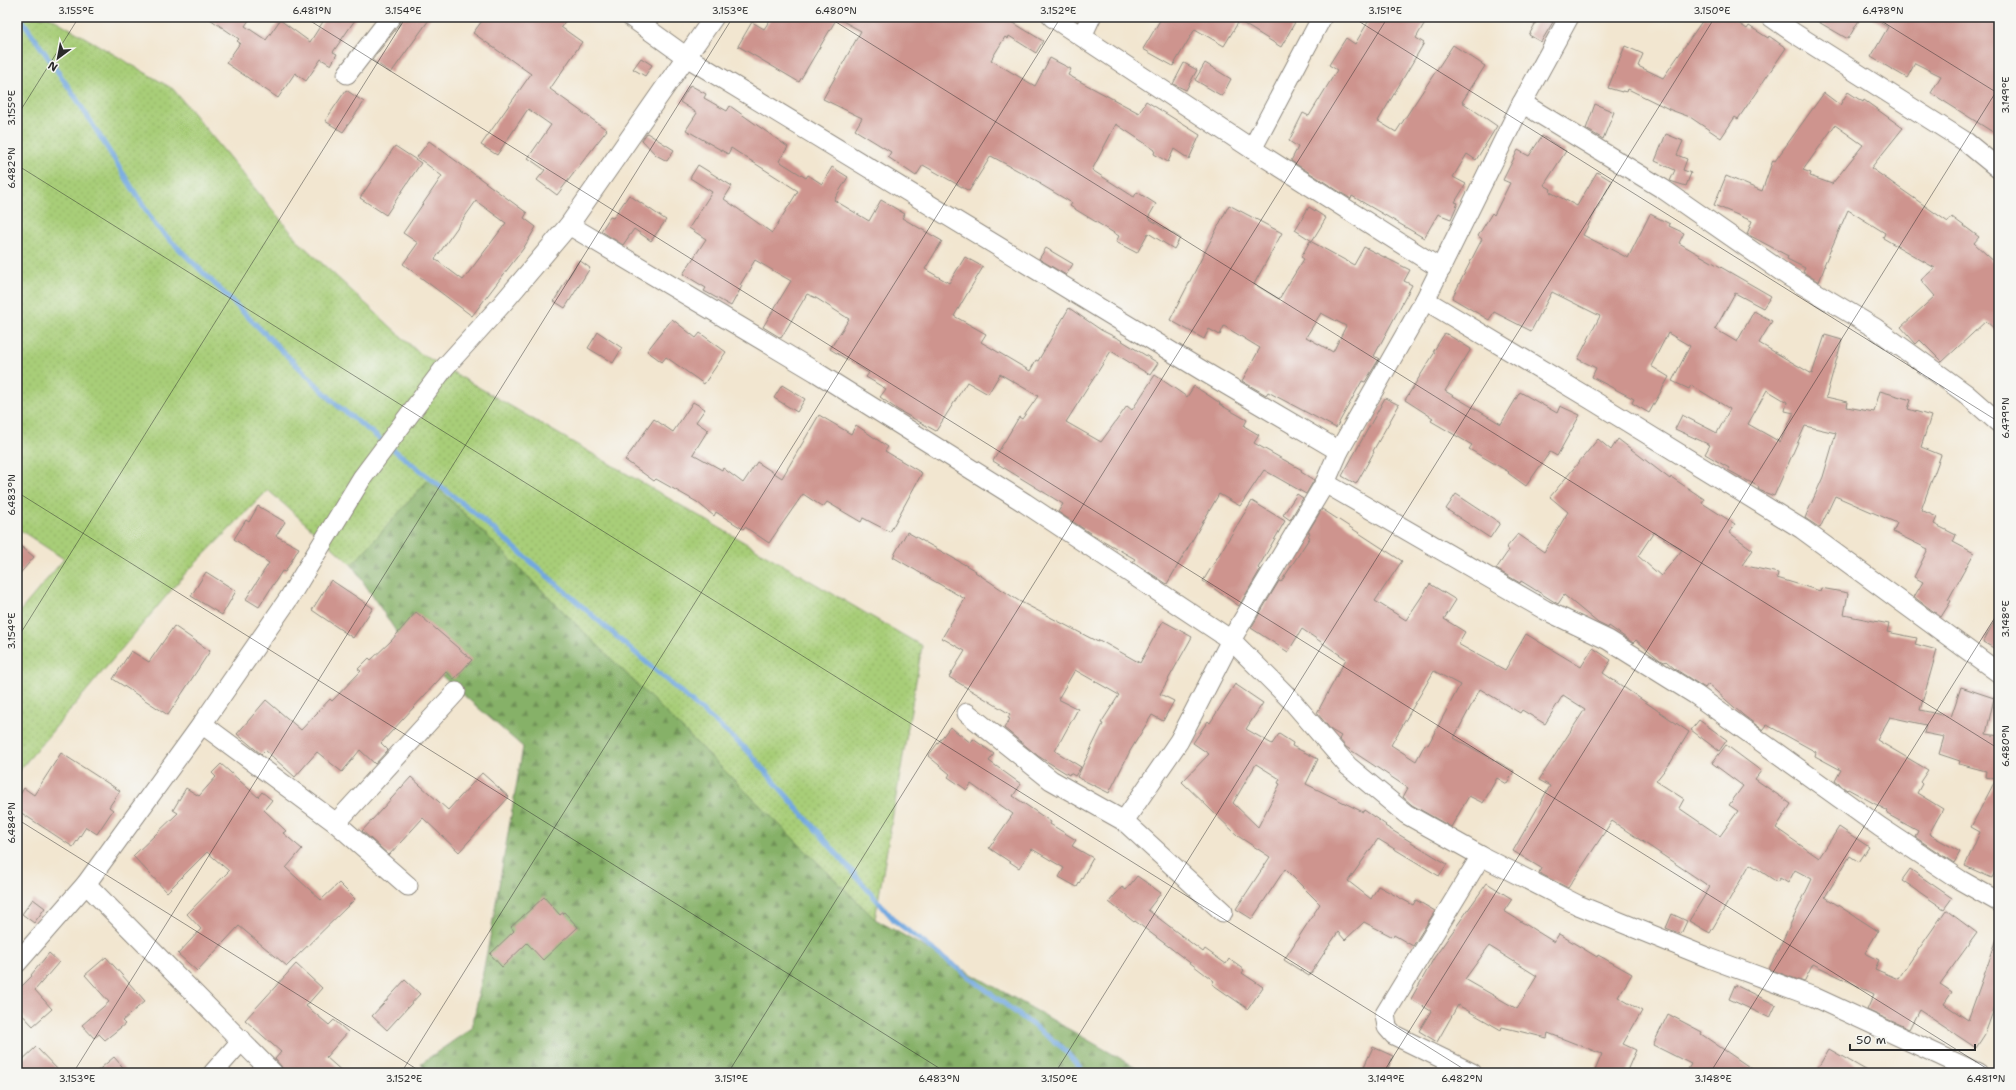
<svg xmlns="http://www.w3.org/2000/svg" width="2016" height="1090" font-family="'Shantell Sans',sans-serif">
<defs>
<pattern id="grass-dots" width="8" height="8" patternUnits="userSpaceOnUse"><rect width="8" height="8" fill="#a8ce78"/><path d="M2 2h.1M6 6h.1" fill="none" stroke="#91b168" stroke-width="1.8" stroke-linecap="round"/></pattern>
<pattern id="forest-firs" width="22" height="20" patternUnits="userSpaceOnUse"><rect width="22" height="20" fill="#86b168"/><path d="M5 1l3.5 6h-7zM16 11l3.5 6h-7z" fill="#6e9056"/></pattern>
</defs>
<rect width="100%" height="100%" fill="#f6f6f2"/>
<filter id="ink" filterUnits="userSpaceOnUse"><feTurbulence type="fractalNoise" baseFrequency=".025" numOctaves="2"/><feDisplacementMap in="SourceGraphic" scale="8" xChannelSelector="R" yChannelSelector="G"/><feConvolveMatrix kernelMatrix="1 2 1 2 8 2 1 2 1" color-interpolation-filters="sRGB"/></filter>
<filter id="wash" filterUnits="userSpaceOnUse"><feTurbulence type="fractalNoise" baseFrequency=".012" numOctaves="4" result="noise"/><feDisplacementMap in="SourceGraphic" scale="16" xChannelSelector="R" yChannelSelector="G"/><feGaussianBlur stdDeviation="0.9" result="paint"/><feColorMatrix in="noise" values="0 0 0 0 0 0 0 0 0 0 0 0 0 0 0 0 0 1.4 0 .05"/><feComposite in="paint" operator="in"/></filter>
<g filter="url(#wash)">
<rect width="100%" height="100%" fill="#f2e6d0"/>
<polygon fill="url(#grass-dots)" stroke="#6a7c52" points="17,17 50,17 173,89 299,242 418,352 922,646 875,919 429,480 352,565 268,490 184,575 17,773 17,615 64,559 17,528"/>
<polygon fill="url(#forest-firs)" stroke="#586e4a" points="429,479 875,919 1146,1073 430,1073 420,1064 472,1028 490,937 523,747 403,642 352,565"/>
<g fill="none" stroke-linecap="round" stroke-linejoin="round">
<polyline stroke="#72a8e0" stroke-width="5" points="20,17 76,98 156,226 339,407 476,514 747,750 895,921 1063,1048 1084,1073"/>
</g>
<g id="blocks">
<g fill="#ce948e" fill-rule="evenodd">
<polygon points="207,17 251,17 245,26 266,40 280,20 310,42 326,17 357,17 333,52 337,54 331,65 321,59 306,81 295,73 278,98 226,63 240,43 237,41 239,39"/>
<polygon points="402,17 431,17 391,73 372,60 400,24"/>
<polygon points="485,17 568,17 561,27 582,42 550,89 607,130 557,195 537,180 545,170 528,158 551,125 528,109 497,155 481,145 531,74 473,33"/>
<polygon points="772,17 1004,17 1043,41 1036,53 1009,36 1008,39 1005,37 991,60 1011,72 1035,86 1050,58 1071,69 1068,75 1139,113 1146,101 1200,135 1189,159 1174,149 1168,162 1154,154 1155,150 1116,124 1092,170 1134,197 1137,192 1156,204 1148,218 1180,238 1174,249 1148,233 1137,253 1116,242 1119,236 1070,206 1072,203 1040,184 1041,183 991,156 969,191 923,165 916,176 888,157 891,152 855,130 862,118 823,99 861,31 837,18 799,82 738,46 752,22 764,29"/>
<polygon points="1162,17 1298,17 1281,47 1239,21 1224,46 1195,29 1173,66 1143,49"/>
<polygon points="1371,17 1428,17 1416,38 1424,43 1378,121 1396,132 1453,45 1485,66 1462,102 1497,126 1476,160 1467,154 1453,177 1466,184 1455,202 1458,203 1451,219 1438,214 1424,238 1352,196 1351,199 1291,161 1298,147 1289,141 1303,113 1309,116 1337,70 1329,65 1346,38 1355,44"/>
<polygon points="1539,17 1544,17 1553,22 1541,42 1529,35"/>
<polygon points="1705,17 1729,17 1747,29 1749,26 1768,38 1769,36 1786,48 1738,119 1735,117 1721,138 1690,117 1671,110 1628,89 1627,92 1622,91 1622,92 1608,88 1625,46 1643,54 1638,66 1663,78"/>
<polygon points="1810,17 1861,17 1848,39"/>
<polygon points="1870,17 1999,17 1999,136 1931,93 1941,76 1915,63 1907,78 1871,57 1888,27"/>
<polygon points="641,58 652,65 645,76 633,69"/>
<polygon points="1184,63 1197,70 1186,90 1173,84"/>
<polygon points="1205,63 1231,79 1222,96 1195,80"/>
<polygon points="690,85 706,94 704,98 727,111 730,106 788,147 779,161 806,178 808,175 822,184 832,167 848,177 834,200 869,221 881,200 905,214 902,218 942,241 925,269 949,283 965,257 983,267 954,316 986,334 981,342 1030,371 1036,360 1038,361 1069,308 1101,330 1119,339 1158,363 1150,375 1111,351 1066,422 1101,442 1127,406 1132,410 1155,375 1187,397 1194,386 1220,403 1219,404 1247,420 1244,426 1259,435 1254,443 1302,470 1301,472 1314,480 1306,494 1264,470 1240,506 1219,494 1167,584 1133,562 1135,559 1090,533 1058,512 1063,504 993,461 1019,417 1022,419 1038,396 1000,374 988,394 967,382 936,431 898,410 880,397 886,389 866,377 869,373 830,349 849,319 816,298 807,294 781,338 763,327 791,281 755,260 740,285 742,286 731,306 704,291 706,288 683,274 706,239 689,228 712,192 690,178 698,165 732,186 724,199 772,233 798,191 731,148 728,154 686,130 697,113 680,102"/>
<polygon points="346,90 364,102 343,132 325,121"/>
<path d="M1848,92L1863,102L1864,100L1903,128L1871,168L1948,222L1952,217L1979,237L1974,243L1999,266V333L1986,321L1942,362L1920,340L1916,344L1901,327L1935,296L1921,280L1935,268L1883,238L1885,233L1848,210L1824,265L1825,266L1819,282L1803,272L1805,268L1787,259L1788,256L1747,234L1752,221L1714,205L1726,176L1762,191L1773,160L1775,161L1824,93L1840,105ZM1835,125L1863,145L1832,184L1810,176L1811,173L1803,170Z"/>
<polygon points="1595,104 1614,112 1603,139 1586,129"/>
<polygon points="647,133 674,150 667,161 656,155 642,140"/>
<polygon points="1666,134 1683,141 1677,155 1687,159 1683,170 1691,173 1686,186 1670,181 1675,170 1655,161"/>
<path d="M1542,136L1566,151L1544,185L1551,189L1550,192L1577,206L1597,172L1612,181L1583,235L1628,258L1650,214L1670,224L1669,226L1684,233L1679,243L1771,296L1763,308L1735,293L1715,329L1737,342L1754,311L1772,321L1759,343L1812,374L1825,335L1842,340L1826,397L1848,402L1847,407L1874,412L1880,391L1911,400L1908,409L1931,416L1921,447L1941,455L1921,510L1937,517L1934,524L1956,535L1953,542L1974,553L1948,600L1951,601L1941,617L1914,597L1923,582L1914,577L1928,549L1893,532L1897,523L1835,496L1820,528L1805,518L1823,477L1836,433L1805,426L1774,496L1761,491L1758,489L1759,487L1728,470L1729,468L1705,454L1710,445L1675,429L1682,415L1717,433L1730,409L1691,385L1689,389L1672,381L1690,346L1668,333L1651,366L1669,377L1649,413L1632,403L1634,399L1592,377L1596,368L1578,359L1600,316L1552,292L1531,331L1494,312L1489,320L1452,298L1482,239L1478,236L1492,213L1494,215L1510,183L1503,180L1518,150L1529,156ZM1767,390L1787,402L1785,411L1794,413L1780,442L1748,424Z"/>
<path d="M429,141L527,213L524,218L536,227L523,249L472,316L403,264L418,243L403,233L442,176L417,157ZM476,201L506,223L463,280L435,259Z"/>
<polygon points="395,146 421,163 386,215 360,198"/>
<polygon points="629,195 666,220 651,241 634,229 623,245 601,231 610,217 613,218"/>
<path d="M1229,205L1282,233L1254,284L1279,299L1304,259L1301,257L1310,241L1354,265L1364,247L1410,270L1404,281L1412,285L1374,356L1379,359L1365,382L1362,381L1336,428L1268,392L1266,395L1242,381L1260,348L1224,326L1220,335L1209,329L1204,339L1170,320ZM1321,313L1346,326L1333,352L1306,337Z"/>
<polygon points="1309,207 1326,218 1312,241 1295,230"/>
<polygon points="1046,248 1073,264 1066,275 1039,259"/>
<polygon points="579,260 590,268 565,308 554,301"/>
<polygon points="672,319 696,338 700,333 726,352 704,384 666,357 662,362 647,351"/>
<polygon points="598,332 622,348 613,363 588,348"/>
<polygon points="1445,333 1471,349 1445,391 1501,424 1520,392 1557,413 1560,406 1580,415 1557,456 1550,452 1526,486 1508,473 1509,472 1469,449 1472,445 1431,421 1433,418 1405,400 1435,352 1433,352"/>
<polygon points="782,385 805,399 797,412 774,398"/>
<polygon points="1385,398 1399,405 1373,451 1374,452 1356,484 1342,476"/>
<polygon points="693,402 705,409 696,422 708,430 693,454 722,470 723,468 743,483 757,462 782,478 819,415 851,434 856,425 888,447 885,451 922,473 890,532 863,518 861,522 827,502 823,507 803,494 769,543 745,527 743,529 716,512 714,516 697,502 656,479 654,481 625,460 654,419 673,432"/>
<path d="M1598,439L1611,450L1618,439L1670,479L1671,477L1704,499L1702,503L1735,524L1730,533L1753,550L1742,565L1778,573L1777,578L1820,591L1821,588L1848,593L1844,615L1889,624L1887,632L1917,638L1915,644L1937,650L1920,710L1951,717L1961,687L1994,698L1986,734L1999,736V862L1992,878L1965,866L1980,832L1971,827L1996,779L1985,777L1986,771L1959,764L1960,761L1939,754L1944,737L1924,733L1926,725L1890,717L1877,740L1928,770L1920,782L1922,784L1917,793L1943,809L1929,834L1960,852L1954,863L1915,837L1918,831L1887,814L1888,811L1848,789L1847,790L1835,781L1841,770L1815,756L1816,752L1767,725L1763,730L1743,715L1708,684L1705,688L1675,669L1666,661L1665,662L1660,660L1636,640L1633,643L1609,626L1608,628L1598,623L1564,595L1558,604L1521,581L1520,583L1496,569L1509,550L1506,548L1518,534L1544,552L1568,512L1550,497ZM1654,532L1682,550L1661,576L1638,556Z"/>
<polygon points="1297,494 1303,498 1290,520 1283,515"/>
<polygon points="1456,494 1500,523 1490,538 1446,509"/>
<polygon points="1252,501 1285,521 1258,568 1260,570 1239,606 1203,581"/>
<polygon points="258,506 285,522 276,536 299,548 285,572 282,571 259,607 246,599 269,563 234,539 246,520 249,522"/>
<path d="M1322,509L1402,561L1375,601L1406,620L1430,584L1456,600L1444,619L1465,632L1458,644L1505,670L1526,634L1581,667L1593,648L1611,660L1603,673L1689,732L1671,762L1656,781L1684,799L1679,808L1720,836L1738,811L1729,805L1743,786L1712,763L1726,745L1761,771L1755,779L1791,804L1776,828L1819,858L1839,827L1869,847L1859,862L1850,856L1825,897L1878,931L1865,953L1879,960L1875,969L1898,979L1946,910L1977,933L1940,984L1952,992L1944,1004L1968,1020L1997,939H1999V995L1985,1034L1976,1048L1919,1010L1909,1029L1867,1010L1874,994L1813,964L1804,982L1769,969L1812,879L1795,870L1788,883L1780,878L1777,882L1750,864L1710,933L1689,921L1710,887L1612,821L1568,888L1539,873L1541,868L1513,851L1550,786L1539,780L1585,709L1563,695L1545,724L1522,710L1520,713L1480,689L1454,738L1514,771L1507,784L1497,778L1483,803L1469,796L1451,827L1412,805L1403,797L1408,788L1346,747L1339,739L1341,736L1331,730L1317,713L1346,659L1302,629L1288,652L1251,628L1279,581L1281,582L1310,537L1308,536L1310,533L1308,532ZM1434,671L1460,685L1428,745L1425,744L1416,761L1391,745Z"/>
<polygon points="907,532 976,571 975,572 1019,601 1098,642 1099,640 1140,663 1163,621 1192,637 1160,694 1174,701 1163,721 1152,715 1130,751 1109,793 1077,777 1103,724 1101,723 1119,695 1075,670 1058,699 1078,709 1055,751 1081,767 1075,776 1070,773 1069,775 1038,756 1004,728 1010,719 1008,718 1010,714 949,677 965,651 942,638 965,599 893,557"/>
<polygon points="17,543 34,557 17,577"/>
<polygon points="206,572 236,591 222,615 191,596"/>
<polygon points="331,580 373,608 353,638 312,610"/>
<polygon points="416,612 472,660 454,679 446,672 381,743 388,750 375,764 360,750 342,772 317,752 295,777 265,750 261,754 237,734 266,700 301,730 330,699 332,701 361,671 358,669 369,658 371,660 391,641"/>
<polygon points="1999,612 1999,651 1983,642"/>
<polygon points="174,626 210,651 168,715 113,679 131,651 149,662"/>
<path d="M1235,684L1263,703L1246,729L1272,744L1279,734L1293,743L1292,746L1318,759L1306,784L1363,812L1364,810L1386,825L1385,826L1447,864L1439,876L1378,839L1348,881L1371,899L1378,886L1413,905L1416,900L1435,911L1413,946L1394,935L1393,937L1364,922L1345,940L1338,932L1309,976L1284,960L1320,904L1285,869L1252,919L1236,909L1270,857L1238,836L1182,782L1209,754L1193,743L1208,721L1210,723ZM1256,764L1280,779L1278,783L1280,784L1258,827L1233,803Z"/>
<polygon points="1699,720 1727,740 1719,751 1691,730"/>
<polygon points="950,727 971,743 973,739 994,754 989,761 1021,784 1013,796 1051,822 1050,824 1076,840 1072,846 1093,858 1077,887 1059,877 1064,868 1032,849 1019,868 989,848 1013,814 971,784 967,790 948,777 950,774 928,756"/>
<polygon points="61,753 120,791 109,807 113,810 97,834 86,827 73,847 17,810 17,800 24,788 34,795"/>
<polygon points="221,764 258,797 262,792 272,800 264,810 286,831 283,833 302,849 286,868 321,900 339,883 355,899 287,966 239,926 197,971 178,954 201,929 187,914 229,871 207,852 167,892 133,856 178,813 173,810 186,788 199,796 216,777 212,773"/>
<polygon points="482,773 509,797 459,852 423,818 389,855 362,831 411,777 448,810"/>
<polygon points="1910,869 1952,898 1944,909 1902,880"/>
<polygon points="1137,876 1161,893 1148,910 1203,952 1205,949 1226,964 1229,959 1244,970 1242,973 1263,987 1248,1009 1212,984 1214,981 1135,921 1134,922 1109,902 1122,887 1126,890"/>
<path d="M1487,883L1512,899L1504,911L1554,942L1559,934L1597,957L1598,955L1632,974L1618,997L1642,1011L1623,1044L1636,1050L1626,1073H1594L1602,1054L1548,1033L1547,1038L1502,1027L1501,1030L1458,1005L1437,1042L1419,1031L1431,1011L1411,999L1434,958ZM1489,946L1537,976L1517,1009L1465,979Z"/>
<polygon points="544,897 560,915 564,912 578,927 543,960 527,943 502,967 490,954 514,931 511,927"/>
<polygon points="33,899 45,908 34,923 22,914"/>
<polygon points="1672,914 1687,921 1681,934 1666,928"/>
<polygon points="49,953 59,962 35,990 52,1009 33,1026 17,1009 17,991 32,976 31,975"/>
<polygon points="106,957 145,1001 122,1021 125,1024 105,1040 99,1034 94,1038 82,1025 109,1002 85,975"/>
<polygon points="296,964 322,988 306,1006 329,1025 334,1020 348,1032 326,1057 344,1073 284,1073 281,1066 275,1059 281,1052 245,1020"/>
<polygon points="405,980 420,994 387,1030 372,1016"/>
<polygon points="1735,985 1776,1005 1770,1018 1729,999"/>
<polygon points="1668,1014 1702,1032 1701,1034 1758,1073 1686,1073 1691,1064 1653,1045"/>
<polygon points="36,1047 61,1073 17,1073 17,1065"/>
<polygon points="1373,1047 1393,1056 1386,1073 1361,1073"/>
<polygon points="1829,1049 1871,1073 1815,1073"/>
<polygon points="114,1057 128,1073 95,1073"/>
</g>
</g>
</g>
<g filter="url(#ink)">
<use href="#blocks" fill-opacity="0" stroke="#8e887e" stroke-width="1"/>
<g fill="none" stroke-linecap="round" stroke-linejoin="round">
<g stroke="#8e887e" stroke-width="21">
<g id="street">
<polyline points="631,17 685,56 1203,371 1339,451"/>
<polyline points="1052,17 1252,149 1441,269"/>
<polyline points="1771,17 1794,33 1966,142 1999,169"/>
<polyline points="1082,36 1091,17"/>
<polyline points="347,74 391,17"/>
<polyline points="1522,103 1663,189 1788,276 1875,328 1966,394 1999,423"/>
<polyline points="1252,149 1322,17"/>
<polyline points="569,225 816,372 1025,503 1231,640 1291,700 1348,766 1406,814 1481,856 1578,905 1709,958 1814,997 1978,1073"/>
<polyline points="1425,300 1592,400 1802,529 1999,673"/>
<polyline points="1325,483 1545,610 1608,640 1696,695 1880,827 1960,880 1999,902"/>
<polyline points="967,713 1051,780 1124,821 1223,912"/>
<polyline points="202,724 336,823 408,886"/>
<polyline points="1124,821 1179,741 1231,640 1325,483 1339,451 1425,300 1522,103 1569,17"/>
<polyline points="336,823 456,692"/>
<polyline points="86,884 273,1073"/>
<polyline points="17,963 86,884 202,724 289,598 362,478 445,367 503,303 569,225 714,17"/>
<polyline points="213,1073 242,1040"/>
<polyline points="1472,1073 1394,1035 1387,1027 1385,1014 1481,856"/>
</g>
</g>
<use href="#street" stroke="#fff" stroke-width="19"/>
</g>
</g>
<path fill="none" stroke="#2b2b2b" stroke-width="1" stroke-opacity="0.45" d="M304,17L1994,1073M828,17L1999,749M1352,17L1999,422M1875,17L1999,94M17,116L79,17M17,165L1470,1073M17,492L947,1073M17,639L406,17M17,819L423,1073M73,1073L733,17M401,1073L1061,17M728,1073L1388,17M1055,1073L1715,17M1383,1073L1999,87M1710,1073L1999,611"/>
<rect width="2016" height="1090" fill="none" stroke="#f6f6f2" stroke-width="44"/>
<g transform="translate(58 58) rotate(212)" stroke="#f6f6f2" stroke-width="3" paint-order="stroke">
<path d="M0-3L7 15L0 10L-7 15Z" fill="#2b2b2b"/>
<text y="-6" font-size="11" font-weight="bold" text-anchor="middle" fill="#2b2b2b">N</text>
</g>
<path d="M1850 1044v6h125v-6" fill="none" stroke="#2b2b2b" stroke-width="2"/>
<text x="1856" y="1044" font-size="12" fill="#2b2b2b" stroke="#f6f6f2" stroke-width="3" paint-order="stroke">50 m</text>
<rect x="22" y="22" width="1972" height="1046" fill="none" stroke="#2b2b2b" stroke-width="1.5"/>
<g font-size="10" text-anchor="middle" fill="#2b2b2b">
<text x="76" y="14">3.155°E</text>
<text x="312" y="14">6.481°N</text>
<text x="403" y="14">3.154°E</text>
<text x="730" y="14">3.153°E</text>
<text x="836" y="14">6.480°N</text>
<text x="1058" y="14">3.152°E</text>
<text x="1385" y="14">3.151°E</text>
<text x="1712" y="14">3.150°E</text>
<text x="1883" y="14">6.478°N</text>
<text transform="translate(2005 95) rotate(-90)" y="4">3.149°E</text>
<text transform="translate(11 108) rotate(-90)" y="4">3.155°E</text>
<text transform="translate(11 168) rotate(-90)" y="4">6.482°N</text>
<text transform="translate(2005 418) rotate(-90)" y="4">6.479°N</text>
<text transform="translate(11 495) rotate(-90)" y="4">6.483°N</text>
<text transform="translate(2005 619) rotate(-90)" y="4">3.148°E</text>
<text transform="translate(11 631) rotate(-90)" y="4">3.154°E</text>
<text transform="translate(2005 746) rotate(-90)" y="4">6.480°N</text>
<text transform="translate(11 823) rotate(-90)" y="4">6.484°N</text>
<text x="77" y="1082">3.153°E</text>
<text x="404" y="1082">3.152°E</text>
<text x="731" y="1082">3.151°E</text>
<text x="939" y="1082">6.483°N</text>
<text x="1059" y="1082">3.150°E</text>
<text x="1386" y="1082">3.149°E</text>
<text x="1462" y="1082">6.482°N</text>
<text x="1713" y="1082">3.148°E</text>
<text x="1986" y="1082">6.481°N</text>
</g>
</svg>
